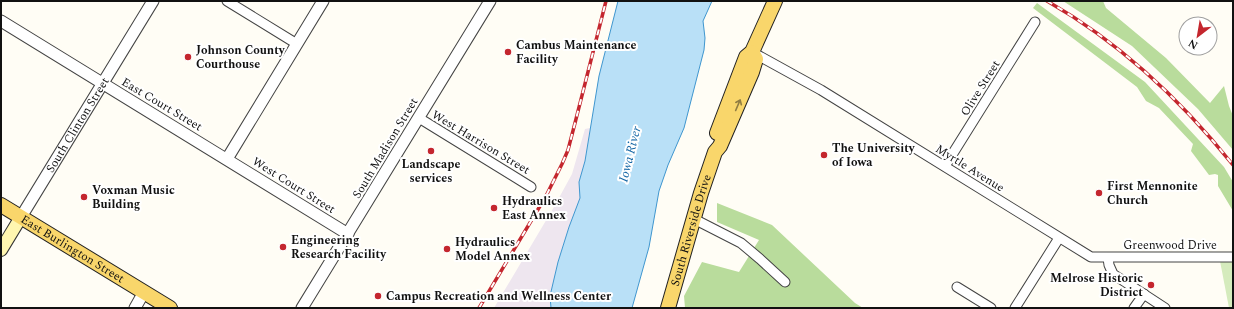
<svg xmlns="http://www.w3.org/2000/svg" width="1234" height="309" font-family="Spectral,serif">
<rect width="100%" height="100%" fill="#fffdf5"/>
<polygon fill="#eee6ef" points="590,128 585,161 579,182 580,198 569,227 558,262 550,296 551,308 494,308 554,207 572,174 585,129"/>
<polygon fill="#d5ebbd" points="1220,261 1233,261 1233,308 1229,308"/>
<g fill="#b9dc9c">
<polygon points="1063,1 1103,1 1106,8 1166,58 1210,103 1224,86 1229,106 1233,116 1233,150 1198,109 1132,46"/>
<polygon points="1037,3 1145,82 1224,167 1233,182 1233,211 1218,186 1218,175 1215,174 1209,175 1191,151 1193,144 1159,108 1146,101 1137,87 1033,8"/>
<polygon points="717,203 772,225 855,303 863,308 685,308 684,296 702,262 739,272 759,240 717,222"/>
</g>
<polygon fill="#b9e0f7" stroke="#3f96cf" points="618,1 712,1 703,21 705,38 704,50 684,128 668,165 659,191 649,247 632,308 551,308 550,296 558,262 569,227 580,198 579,182 585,161 599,76"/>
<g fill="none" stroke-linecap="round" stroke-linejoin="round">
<g stroke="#444" stroke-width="11">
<g id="minor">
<polyline points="227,1 297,44"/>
<polyline points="752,52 821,90 1091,257 1233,257"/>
<polyline points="419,118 531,187"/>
<polyline points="945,166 1035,22"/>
<polyline points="694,219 741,243 760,259 785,282"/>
<polyline points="1108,258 1109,265 1113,274 1165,308"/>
<polyline points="957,287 991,308"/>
<polyline points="1015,308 1059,238"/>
<polyline points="1134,308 1144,294"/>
</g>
</g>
<g stroke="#444" stroke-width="13">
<g id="tertiary">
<polyline points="1,21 348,234"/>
<polyline points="227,159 323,1"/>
<path id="s1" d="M21,217L153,1"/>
<polyline points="135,308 144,292"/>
<polyline points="302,308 490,1"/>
</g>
</g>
<g stroke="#333" stroke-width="14">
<polyline id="secondary" points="1,250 21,217"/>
</g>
<g stroke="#222" stroke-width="16">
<g id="primary">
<polyline points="717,133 746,57 752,52 775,1"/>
<path id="s2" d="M1,205L170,308"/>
<path id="s3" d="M668,308L701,193L715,152L720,146L752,72L756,59L752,52"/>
</g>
</g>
<use href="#minor" stroke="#fff" stroke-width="9"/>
<use href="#tertiary" stroke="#fff" stroke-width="11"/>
<use href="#secondary" stroke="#fff6b0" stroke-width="12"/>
<use href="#primary" stroke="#f9d66b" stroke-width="14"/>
<g stroke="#c4262e" stroke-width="3.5">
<g id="rail">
<path d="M1047,1C1119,42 1181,100 1233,165"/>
<polyline points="479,308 546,196 562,164 568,150 575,123 606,1"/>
</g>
</g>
<use href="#rail" stroke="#fff" stroke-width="2" stroke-dasharray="6" stroke-linecap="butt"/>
</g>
<defs><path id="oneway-shaft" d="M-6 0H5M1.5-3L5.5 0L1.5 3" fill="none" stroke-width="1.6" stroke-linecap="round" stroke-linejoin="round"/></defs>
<use stroke="#917d42" href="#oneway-shaft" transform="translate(738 105) rotate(-67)"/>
<g fill="#c4262e" stroke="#fff" stroke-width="1.5">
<circle cx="508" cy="52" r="4"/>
<circle cx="188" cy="57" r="4"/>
<circle cx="431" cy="151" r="4"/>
<circle cx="824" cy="155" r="4"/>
<circle cx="1099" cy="193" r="4"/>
<circle cx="84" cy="197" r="4"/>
<circle cx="494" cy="208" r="4"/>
<circle cx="283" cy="247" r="4"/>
<circle cx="447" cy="249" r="4"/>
<circle cx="1151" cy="285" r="4"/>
<circle cx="378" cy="296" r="4"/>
</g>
<g text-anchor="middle" stroke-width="4" stroke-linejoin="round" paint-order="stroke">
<g font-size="12" font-weight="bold" fill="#111" stroke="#fff" text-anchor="start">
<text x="516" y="49">Cambus Maintenance<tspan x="516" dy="14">Facility</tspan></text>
<text x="196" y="54">Johnson County<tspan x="196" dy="14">Courthouse</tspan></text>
<text x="832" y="152">The University<tspan x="832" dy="14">of Iowa</tspan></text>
<text x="431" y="168" text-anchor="middle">Landscape<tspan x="431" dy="14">services</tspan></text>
<text x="1107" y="190">First Mennonite<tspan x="1107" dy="14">Church</tspan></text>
<text x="92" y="194">Voxman Music<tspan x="92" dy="14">Building</tspan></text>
<text x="502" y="205">Hydraulics<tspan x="502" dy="14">East Annex</tspan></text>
<text x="291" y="244">Engineering<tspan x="291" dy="14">Research Facility</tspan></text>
<text x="455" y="246">Hydraulics<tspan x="455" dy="14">Model Annex</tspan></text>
<text x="1143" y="282" text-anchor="end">Melrose Historic<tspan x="1143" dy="14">District</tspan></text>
<text x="386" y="300">Campus Recreation and Wellness Center</text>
</g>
<g font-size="12" fill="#111" stroke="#fff">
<text transform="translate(980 88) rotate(-58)" y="4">Olive Street</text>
<text transform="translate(162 104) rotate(31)" y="4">East Court Street</text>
<text dy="4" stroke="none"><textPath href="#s1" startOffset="108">South Clinton Street</textPath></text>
<text transform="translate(481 142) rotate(31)" y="4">West Harrison Street</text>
<text transform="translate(385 148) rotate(-59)" y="4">South Madison Street</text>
<text transform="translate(970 168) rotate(32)" y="4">Myrtle Avenue</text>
<text transform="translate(294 185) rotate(32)" y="4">West Court Street</text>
<text dy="4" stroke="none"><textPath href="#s3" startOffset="81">South Riverside Drive</textPath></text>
<text x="1170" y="249">Greenwood Drive</text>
<text dy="4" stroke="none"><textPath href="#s2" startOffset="84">East Burlington Street</textPath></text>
</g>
<g font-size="13" font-style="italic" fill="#1768a6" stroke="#fff">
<text transform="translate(629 154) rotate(-76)" y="5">Iowa River</text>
</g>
</g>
<rect width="1234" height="309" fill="none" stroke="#111111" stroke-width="4"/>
<g transform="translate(1198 36) rotate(211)"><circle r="19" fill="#ffffff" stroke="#a0a0a0"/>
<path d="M0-3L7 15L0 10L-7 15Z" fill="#c4262e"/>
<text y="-6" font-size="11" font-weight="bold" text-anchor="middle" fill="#111111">N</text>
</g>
</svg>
